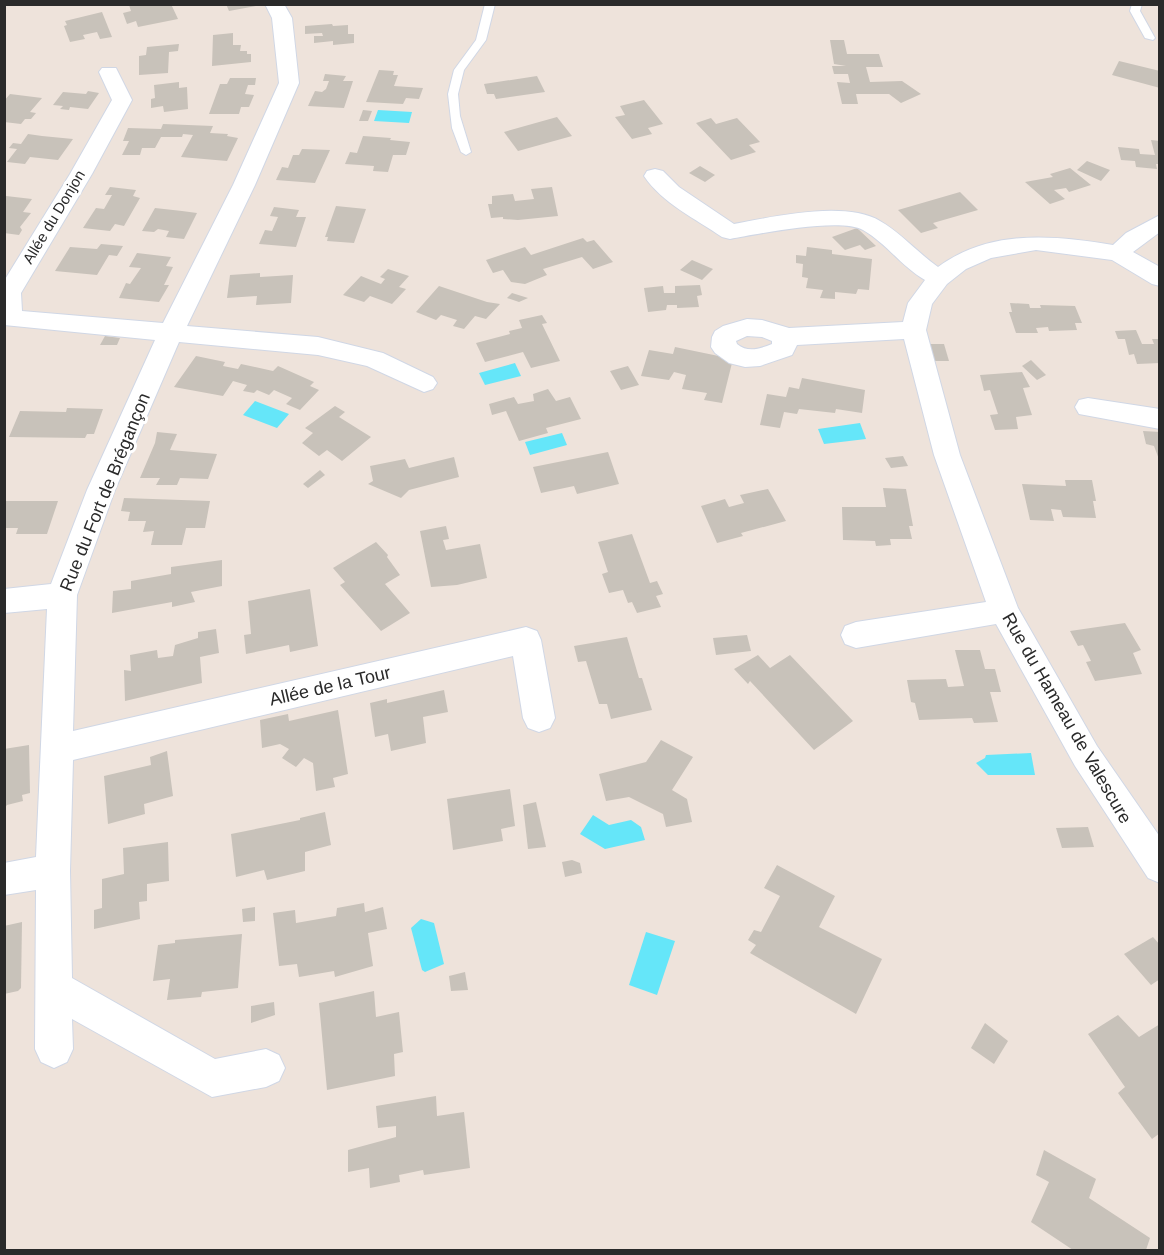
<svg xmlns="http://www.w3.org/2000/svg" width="1164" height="1255" font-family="Helvetica,sans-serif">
<rect width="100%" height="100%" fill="#eee3db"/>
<g fill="#65e6f9">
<polygon points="378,110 412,112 409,123 374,121"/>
<polygon points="515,363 521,376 485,385 479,373"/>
<polygon points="255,401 289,414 277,428 243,415"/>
<polygon points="860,423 866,439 824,444 818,429"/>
<polygon points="562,433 567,445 530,455 525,442"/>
<polygon points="1031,753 1035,775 988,775 976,763 985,758 986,755"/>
<polygon points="593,815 609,825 631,820 641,827 645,840 605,849 580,834"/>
<polygon points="421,919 434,923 444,964 425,972 422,970 411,928"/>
<polygon points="646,932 675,941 657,995 629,985"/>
</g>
<g fill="#c8c2ba">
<polygon points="155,4 156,6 171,4 178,19 138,27 136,21 127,24 123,13 131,11 129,5"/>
<polygon points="226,4 256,4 256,6 229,11"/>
<polygon points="102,12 112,37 100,39 97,32 83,35 85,39 70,42 64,26 67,25 65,21"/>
<polygon points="332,24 333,26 348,25 348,34 354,34 354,43 333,45 333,41 314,43 314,36 323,36 322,33 305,34 305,26"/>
<polygon points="233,33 233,45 241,45 240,51 247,51 247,54 251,54 251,62 212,66 213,35"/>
<polygon points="830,40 844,40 847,54 879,54 883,67 866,67 870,82 902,81 921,94 901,103 889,94 856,94 858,104 842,104 837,82 850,83 848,74 834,74 832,66 846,66 834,64"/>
<polygon points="179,44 178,51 169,52 168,73 139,75 139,56 146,55 147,47"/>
<polygon points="1119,61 1160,71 1160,88 1112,75"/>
<polygon points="379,70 394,71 393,75 398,75 394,86 423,88 419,99 406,98 403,104 366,102"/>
<polygon points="325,74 346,76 343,81 353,81 344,108 308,106 315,91 322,92 326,89 329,81 323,81"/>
<polygon points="537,76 545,92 496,99 494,94 487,94 484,84"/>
<polygon points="230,78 256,78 255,85 248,85 245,94 254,95 249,107 241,107 239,114 209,114 220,84 227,84"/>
<polygon points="179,82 179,88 187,87 188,109 164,112 163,106 151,108 151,99 155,98 154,85"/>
<polygon points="88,91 99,93 88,109 70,107 69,110 60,109 63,106 53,105 63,92 86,94"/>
<polygon points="10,94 42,98 30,112 36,113 31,119 25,119 21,124 4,122 4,101"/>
<polygon points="644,100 663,124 648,128 652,134 632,139 615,117 625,115 620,106"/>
<polygon points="363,110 372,111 368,121 359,121"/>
<polygon points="557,117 572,136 518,151 504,132"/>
<polygon points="711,118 716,124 737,118 760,142 749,145 756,152 731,160 696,123"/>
<polygon points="163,124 213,126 210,133 228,134 227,136 238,138 227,161 181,157 193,135 183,134 182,137 161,137 155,148 142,148 140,155 122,155 129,141 123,141 128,128 161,129"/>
<polygon points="28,134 42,136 73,139 58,160 30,157 25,164 7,162 17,149 9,148 13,143 21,144"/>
<polygon points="363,136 391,138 390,140 410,142 406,155 393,155 388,172 373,171 374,166 345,164 350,152 357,153"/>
<polygon points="1151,140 1160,141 1160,164 1156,164 1157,169 1136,167 1135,161 1121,160 1118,147 1139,149 1140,154 1155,155"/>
<polygon points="302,149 330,150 315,183 276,180 282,167 288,168 293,155 299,155"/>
<polygon points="1087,161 1110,170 1101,181 1077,170"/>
<polygon points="700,166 715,175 705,182 689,173"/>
<polygon points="1070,168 1091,185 1069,192 1066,188 1054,190 1065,199 1050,204 1025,182 1053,177 1050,174"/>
<polygon points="110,187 136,190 133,196 140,198 124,226 115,224 110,231 83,228 96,208 104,209 112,195 105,195"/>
<polygon points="552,187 558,216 518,220 503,219 503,217 491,218 488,204 492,204 492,196 513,194 515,201 534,199 531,189"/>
<polygon points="960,192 978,210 933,223 938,228 921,233 898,210"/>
<polygon points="6,196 32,199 23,212 31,213 20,227 22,230 19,235 4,233"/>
<polygon points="336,206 366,209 354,243 327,241 328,237 325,237"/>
<polygon points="274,207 299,210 296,217 306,217 296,247 259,244 265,230 272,231 278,217 270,216"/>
<polygon points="155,208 182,211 197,213 184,239 166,237 169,231 158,229 154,232 142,231"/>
<polygon points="857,228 876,246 865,250 860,245 845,250 832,237"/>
<polygon points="583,238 587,242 594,240 613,262 593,269 582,257 543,269 547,275 525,284 511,282 503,270 493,273 486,260 525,247 531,255"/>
<polygon points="101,244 123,246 117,256 109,255 97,275 55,271 70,247 97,249"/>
<polygon points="807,247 832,250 832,254 872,259 869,290 858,289 856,294 835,292 835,299 820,298 823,290 806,288 808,278 802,277 803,264 796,263 796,255 806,256"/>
<polygon points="137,253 171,257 166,266 173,267 164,285 169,285 159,302 119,298 126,283 130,284 141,268 129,267"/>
<polygon points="692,260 713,269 702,280 680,270"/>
<polygon points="388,269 409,276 399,287 406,289 392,304 370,296 364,302 343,295 361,276 381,284 385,279 380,277"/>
<polygon points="260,273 260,277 293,275 291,303 256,305 257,296 227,298 230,275"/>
<polygon points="700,285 702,295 697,296 699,307 677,308 677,305 667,305 666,310 648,312 644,288 663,286 664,293 675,293 675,286"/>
<polygon points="439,286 487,302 500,304 486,319 475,316 464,329 453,326 457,320 441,315 436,320 416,312"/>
<polygon points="512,293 528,298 519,302 507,298"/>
<polygon points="1010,303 1029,304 1030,308 1041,308 1040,305 1075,306 1082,323 1075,323 1077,330 1049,331 1048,327 1036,328 1038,333 1016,333 1009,312 1012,312"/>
<polygon points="542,315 547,323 542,324 560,361 531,368 523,352 485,362 476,343 510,334 509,331 522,328 519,320"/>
<polygon points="1136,330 1142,344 1154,344 1152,339 1160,339 1160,363 1137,364 1134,354 1129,355 1125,339 1118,339 1115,331"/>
<polygon points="105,336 120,338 117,345 100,345"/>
<polygon points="926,344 944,344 949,361 930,361"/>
<polygon points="675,347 733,359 722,403 704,400 707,393 682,389 686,375 674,372 669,380 641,376 649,350 673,354"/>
<polygon points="196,356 225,362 223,366 238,369 241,364 273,371 278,366 314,382 310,386 319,390 300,410 286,404 292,398 274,390 269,395 257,390 254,393 243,391 247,385 233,381 223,396 174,387"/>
<polygon points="1031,360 1046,375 1037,380 1022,366"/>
<polygon points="628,366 639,385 621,390 610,371"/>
<polygon points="1022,372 1030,387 1023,388 1032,415 1016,417 1018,429 995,430 990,415 998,414 990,390 984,391 980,375"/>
<polygon points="802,378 865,390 862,413 836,409 835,413 799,409 797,414 784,412 780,428 760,425 767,394 786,397 789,387 799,389"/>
<polygon points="548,389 556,401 570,397 581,419 546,428 548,433 519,441 506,411 492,415 489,404 514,397 518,404 534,401 533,394"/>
<polygon points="335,406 345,412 339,417 371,437 342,461 327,450 319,456 302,443 313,433 305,428"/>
<polygon points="67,408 103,409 94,434 87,434 85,438 9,437 20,411 66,412"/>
<polygon points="1143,431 1160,432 1160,462 1154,446 1146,444"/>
<polygon points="157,432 177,434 170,450 217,454 208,479 180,478 177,485 156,485 160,478 140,478 155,443"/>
<polygon points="608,452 619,484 577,494 574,486 541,493 533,467"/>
<polygon points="903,456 908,466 891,468 885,458"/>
<polygon points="454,457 459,477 409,490 401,498 368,484 373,481 370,466 405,459 409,468"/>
<polygon points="320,470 325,475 308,488 303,484"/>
<polygon points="1065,480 1092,480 1096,501 1093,501 1096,518 1063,517 1061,510 1051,509 1054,521 1030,520 1022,484 1066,486"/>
<polygon points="883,488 906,489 913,526 909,526 912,539 890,539 891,545 876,546 875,541 843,540 842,507 886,507"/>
<polygon points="768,489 786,521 741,533 743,536 717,543 701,506 725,499 729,507 744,503 740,495"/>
<polygon points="124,498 210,501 205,528 186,528 182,545 151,545 154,531 143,532 146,521 128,521 130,512 121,511"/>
<polygon points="4,501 58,501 47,534 16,534 18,528 4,528"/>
<polygon points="446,526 449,539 443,540 446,550 480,544 487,578 457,585 431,587 420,531"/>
<polygon points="632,534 650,583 657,581 663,594 656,596 661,607 637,613 632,602 628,603 623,590 609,593 602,574 608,572 598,542"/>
<polygon points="376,542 388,555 387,557 400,575 385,584 410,613 381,631 340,585 345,582 333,568"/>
<polygon points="222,560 222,586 191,592 195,602 172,607 172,602 112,613 113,591 131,589 131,581 171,574 171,567"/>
<polygon points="310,589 318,646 290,652 289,645 246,654 244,635 251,634 248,601"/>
<polygon points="1125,623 1141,650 1133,653 1142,674 1095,681 1086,662 1091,661 1083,645 1078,646 1070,631"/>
<polygon points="216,629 219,653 200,657 202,683 125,701 124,670 131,671 130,655 157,650 158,658 173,656 175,645 198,638 198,632"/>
<polygon points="747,635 751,651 716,655 713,638"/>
<polygon points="627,637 639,678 642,678 652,710 611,719 607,704 599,704 586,661 578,662 574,646"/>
<polygon points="955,650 980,650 985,669 995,669 1001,692 990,692 998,722 974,723 972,718 919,720 915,703 911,702 907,680 946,679 948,687 964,686"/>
<polygon points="758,655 770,668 790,655 853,721 814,750 750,681 748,684 734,669"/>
<polygon points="444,690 448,712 423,717 426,743 391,751 388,734 375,737 370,703 387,699 387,703"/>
<polygon points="338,710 348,774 333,778 335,787 316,791 313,763 304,758 296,767 282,758 289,749 280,744 262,748 260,720 288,714 289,721"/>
<polygon points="661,740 693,757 672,790 687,799 692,822 666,827 663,814 629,797 606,801 599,774 646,762"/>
<polygon points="29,745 30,793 22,795 23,801 7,805 4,809 4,749"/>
<polygon points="167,751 173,796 144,804 145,814 108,824 104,776 151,765 150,757"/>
<polygon points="510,789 515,826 501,829 503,841 453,850 447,799"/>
<polygon points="536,802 546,847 528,849 523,805"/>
<polygon points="325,812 331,845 305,852 305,871 267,880 264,870 236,877 231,834 300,820 300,818"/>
<polygon points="1088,827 1094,847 1062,848 1056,828"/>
<polygon points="168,842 169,881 147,884 147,901 139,902 140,919 94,929 94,910 102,908 102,879 124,874 123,848"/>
<polygon points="572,860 580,863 582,873 565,877 562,862"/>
<polygon points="777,865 835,896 819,927 882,959 856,1014 750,953 756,945 748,940 754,930 761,932 780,896 764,888"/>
<polygon points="364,903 365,912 383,907 387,929 368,933 373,966 335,977 334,971 299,977 297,964 279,966 273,913 295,910 296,923 336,916 337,908"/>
<polygon points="255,907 255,921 243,922 242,909"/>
<polygon points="22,922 21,988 18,991 4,994 4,926"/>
<polygon points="242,934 238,988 202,992 201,997 167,1000 170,979 153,981 158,945 175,943 175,940"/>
<polygon points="1153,937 1160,945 1160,979 1151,985 1124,954"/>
<polygon points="465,972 468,990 451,991 449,976"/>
<polygon points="374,991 376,1017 399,1012 403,1052 394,1054 395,1076 327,1090 319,1003"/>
<polygon points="274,1002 275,1015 251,1023 251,1006"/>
<polygon points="1118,1015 1139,1037 1160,1024 1160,1133 1152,1139 1118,1093 1125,1087 1088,1034"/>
<polygon points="985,1023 1008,1041 994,1064 971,1048"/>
<polygon points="436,1096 437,1116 464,1112 470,1168 424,1175 423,1170 399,1175 400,1182 370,1188 369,1168 348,1172 348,1150 396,1137 396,1126 378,1128 376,1106"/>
<polygon points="1044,1150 1096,1179 1089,1198 1150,1238 1146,1250 1073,1250 1031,1222 1049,1182 1036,1175"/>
</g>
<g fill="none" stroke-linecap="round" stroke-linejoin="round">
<g stroke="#d0d7e5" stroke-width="2">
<g id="lane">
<polygon points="485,4 495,4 486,40 464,70 458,94 460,116 471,152 466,155 461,152 452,128 448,94 454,70 476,40"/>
<polygon points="1132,4 1142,4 1140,11 1155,38 1153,40 1145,38 1130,11"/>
</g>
</g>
<g stroke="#d0d7e5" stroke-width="2">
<g id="street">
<polygon points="265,4 284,4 292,18 299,83 255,185 187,326 318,337 383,353 433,377 437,383 433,389 424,392 367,366 318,355 179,342 115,490 77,595 73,731 526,627 537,631 541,640 555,718 550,728 539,732 528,728 523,718 513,656 73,760 70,871 72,978 215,1059 266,1049 279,1055 285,1068 279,1081 266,1087 212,1097 72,1019 73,1049 67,1062 54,1068 41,1062 35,1049 36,890 4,895 4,863 36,857 47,609 4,613 4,589 51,584 87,490 155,340 4,325 4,281 70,174 112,100 99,72 102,68 116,68 132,100 92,174 21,293 22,311 163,323 233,185 279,83 272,18"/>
<path d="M655,169L663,171L679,187L734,224C772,217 845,200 880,221C901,233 918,253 938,267C990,229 1053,235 1113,245L1126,233L1160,215V232L1133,252L1160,267V286L1152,284L1112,260L1036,250L991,258L966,269L947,284L932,304L926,330L960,455L1018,608L1097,746L1160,837V883L1148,878L1075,766L996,624L856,648L845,644L841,635L845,626L856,622L986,602L934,455L904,339L797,345L792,355L760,366L745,367L729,363L715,353L711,347L712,337L715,331L723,326L747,319L762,320L789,328L903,322L908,303L925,280C902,267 886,243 863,230C840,217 758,234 730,239L722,237C696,219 662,203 644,176L647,171ZM747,336L762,337L772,341V344C759,349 748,353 737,344L736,341Z"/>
<polygon points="1088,398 1160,409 1160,429 1079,414 1075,407 1079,400"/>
</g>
</g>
<use href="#lane" fill="#fff" fill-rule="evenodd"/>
<use href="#street" fill="#fff" fill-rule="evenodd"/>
</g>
<g text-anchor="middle" stroke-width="6" stroke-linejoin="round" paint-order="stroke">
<g font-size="15" fill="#2a2a2a" stroke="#fff">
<text transform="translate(54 217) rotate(-59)" y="5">Allée du Donjon</text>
</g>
<g font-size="18" fill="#2a2a2a" stroke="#fff">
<text transform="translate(105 492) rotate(-68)" y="6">Rue du Fort de Brégançon</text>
<text transform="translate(330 686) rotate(-13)" y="6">Allée de la Tour</text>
<text transform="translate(1067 718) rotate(60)" y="6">Rue du Hameau de Valescure</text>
</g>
</g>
<rect width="1164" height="1255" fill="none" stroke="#2a2a2a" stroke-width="12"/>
</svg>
